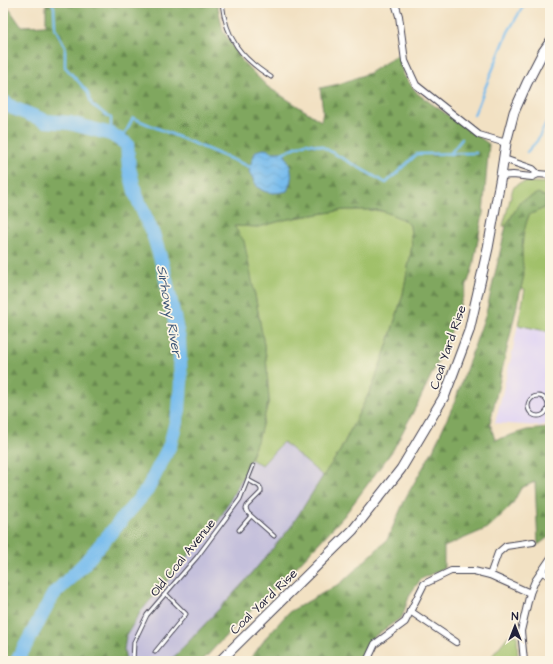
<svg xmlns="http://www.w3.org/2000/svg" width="553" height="664" font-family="'Architects Daughter',sans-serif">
<defs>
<pattern id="forest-firs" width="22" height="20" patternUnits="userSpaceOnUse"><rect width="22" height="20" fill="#80a75e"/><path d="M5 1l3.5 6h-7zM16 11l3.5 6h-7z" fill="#68884f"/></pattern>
<pattern id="water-waves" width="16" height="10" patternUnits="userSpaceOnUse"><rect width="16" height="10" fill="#77bced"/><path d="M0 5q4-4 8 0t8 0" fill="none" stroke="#67a1cc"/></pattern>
</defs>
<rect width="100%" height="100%" fill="#fcf5e5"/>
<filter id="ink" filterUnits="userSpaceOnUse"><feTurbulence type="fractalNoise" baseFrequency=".025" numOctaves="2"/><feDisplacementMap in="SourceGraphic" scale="8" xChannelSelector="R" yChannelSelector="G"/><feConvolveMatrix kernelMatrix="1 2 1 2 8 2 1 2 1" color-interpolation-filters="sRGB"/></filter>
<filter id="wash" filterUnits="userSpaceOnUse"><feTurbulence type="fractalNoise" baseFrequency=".012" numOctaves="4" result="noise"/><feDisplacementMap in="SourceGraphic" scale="16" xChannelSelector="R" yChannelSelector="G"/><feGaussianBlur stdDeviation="0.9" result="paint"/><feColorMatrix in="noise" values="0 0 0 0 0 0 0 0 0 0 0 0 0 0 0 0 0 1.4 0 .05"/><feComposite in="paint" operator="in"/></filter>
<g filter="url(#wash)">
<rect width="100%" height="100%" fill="#f2e1c3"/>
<polygon fill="#e0d4f4" points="550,189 550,423 540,426 495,423 512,354 525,289 521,288"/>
<polygon fill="#c4c0db" points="283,442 323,476 290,528 247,579 176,655 169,661 126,661 124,650 126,636 141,611 165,585 245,473 250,459 262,464"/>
<g fill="#a1c16a" stroke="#627252">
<polygon points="527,182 550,183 550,332 518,325 525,289 521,288 524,275 521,259 523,231 529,215 544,208 520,202 506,226 503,226 513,188 518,184"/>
<path d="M344,210C370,210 388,207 410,225L412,246L403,294L387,346L373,385L340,451L323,476L283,442L262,465L250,459L259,436L269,400L266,356L255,295L234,226L259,227L288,219Z"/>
<polygon points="517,635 518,661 488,661 508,636"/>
</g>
<g fill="url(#forest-firs)" stroke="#51644c">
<polygon points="46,3 217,3 223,31 243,62 268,87 321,121 323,111 320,88 339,84 369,73 399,54 404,76 418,94 489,144 483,213 473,267 448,340 418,403 393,450 344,516 285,579 237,624 202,661 169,661 176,655 247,579 290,528 323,476 340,451 373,385 387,346 403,294 412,246 410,225 402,219 380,210 344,210 288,219 259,227 234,226 244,241 255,295 266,356 269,400 259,436 245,473 219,520 141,611 126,636 124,650 126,661 3,661 3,417 7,388 3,357 3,8 10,10 21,26 46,25"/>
<path d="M538,193L546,197L544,208L529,215C521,236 521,253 524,275L490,423L495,440L527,430L550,428V536L538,545L535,482L521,488L512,505L488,528L444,547V568L421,579L410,594L402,617L372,638L361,661H249L268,635L289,612L341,583L387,540L406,497L433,450L455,401L486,313L506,226L520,202Z"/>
</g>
<path fill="url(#water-waves)" stroke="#4c6f94" d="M264,149L269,150L272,152H284C291,168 295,174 287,191C279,193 267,195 259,188C255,185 253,177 249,172L252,160L256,151Z"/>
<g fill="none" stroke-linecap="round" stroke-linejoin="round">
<g stroke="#77bced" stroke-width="2.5">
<polyline points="52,3 54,7 55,28 65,46 65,67 87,91 92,105 111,118 111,134"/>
<polyline points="474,115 508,32 525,3"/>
<polyline points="121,141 133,118 250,167 254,165"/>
<polyline points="527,152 537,141 550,115"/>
<polyline points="282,153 306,143 321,146 386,183 417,154 476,153"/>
<polyline points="450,154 462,139"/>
</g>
<polyline stroke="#77bced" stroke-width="14" points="3,101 13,108 46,121 70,123 111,134 127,144 129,168 136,195 154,237 164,270 179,340 181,382 179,410 170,445 147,490 84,564 53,595 17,661"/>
</g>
</g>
<g filter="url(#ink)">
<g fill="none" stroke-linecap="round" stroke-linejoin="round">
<g stroke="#413f4f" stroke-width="5">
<g id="service">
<path d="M222,3C226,39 241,58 271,77"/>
<circle cx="538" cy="406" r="10"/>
<polyline points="248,480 259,486 261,489 261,492 247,506 246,509 248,513 274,536"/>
<polyline points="239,530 251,516"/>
<polyline points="155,652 186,614 166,594"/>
<polyline points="133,661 134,642 147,615 197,557 240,499 253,466"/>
</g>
</g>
<g stroke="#413f4f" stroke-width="8">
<g id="minor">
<polyline points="395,3 399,16 405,61 416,85 479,135 506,143"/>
<polyline points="504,159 533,169 538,174"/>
<polyline points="501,176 513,175 532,177 538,174 550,175"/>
<polyline points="542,572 550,576"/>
<polyline points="490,575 498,553 506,546 533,542"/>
<polyline points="410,611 456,642"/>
<polyline points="367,661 375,644 405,622 424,584 451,571 474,571 490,575 530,593"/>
<polyline points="524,661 521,631 530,593 535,581 550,559"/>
</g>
</g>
<g stroke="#413f4f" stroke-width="11">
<polyline id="secondary" points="220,661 353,530 401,469 445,395 469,331 488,248 501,176 506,143 514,112 527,83 543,52 550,42"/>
</g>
<use href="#service" stroke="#fff" stroke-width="3"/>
<use href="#minor" stroke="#fff" stroke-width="6"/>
<use href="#secondary" stroke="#fff" stroke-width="9"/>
</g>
</g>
<g text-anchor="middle" stroke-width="3.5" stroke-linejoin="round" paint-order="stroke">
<g font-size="13" fill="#22223b" stroke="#fcf5e5">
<text transform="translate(447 347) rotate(-71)" y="5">Coal Yard Rise</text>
<text transform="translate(182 557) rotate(-51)" y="5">Old Coal Avenue</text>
<text transform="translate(263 601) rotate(-44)" y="5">Coal Yard Rise</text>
</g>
<g font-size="14" font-style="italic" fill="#405879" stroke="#fcf5e5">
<text transform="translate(170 311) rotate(80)" y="5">Sirhowy River</text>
</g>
</g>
<rect width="553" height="664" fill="none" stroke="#fcf5e5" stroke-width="16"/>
<g transform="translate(515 626)" stroke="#fcf5e5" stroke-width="3" paint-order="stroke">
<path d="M0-3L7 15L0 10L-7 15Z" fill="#22223b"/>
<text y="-6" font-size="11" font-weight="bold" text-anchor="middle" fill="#22223b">N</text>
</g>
</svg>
